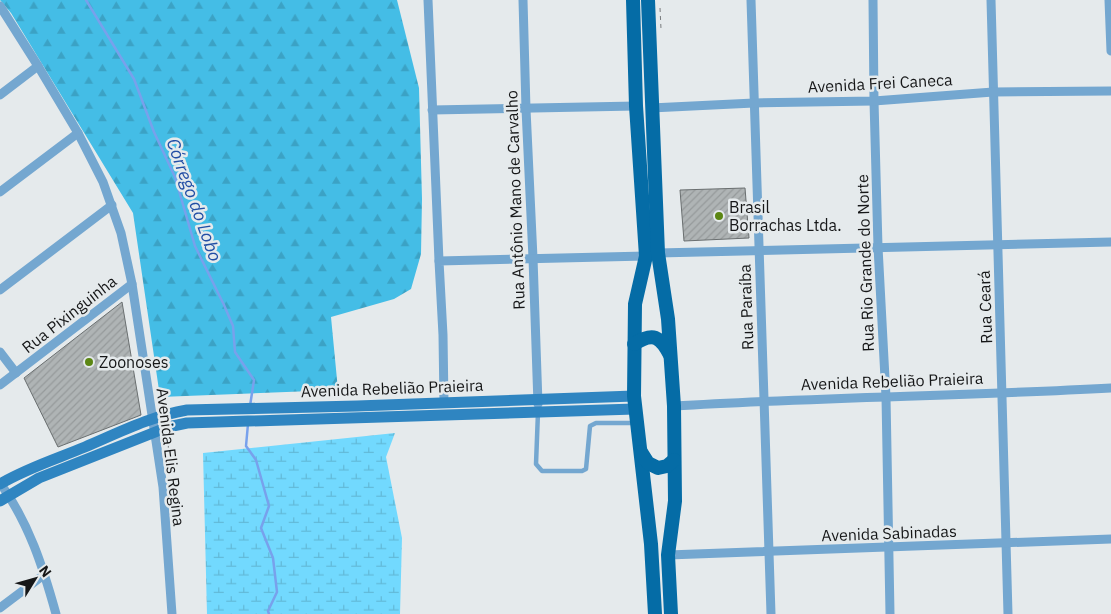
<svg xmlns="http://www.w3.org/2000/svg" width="1111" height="614" font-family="'IBM Plex Sans',sans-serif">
<defs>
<pattern id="forest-firs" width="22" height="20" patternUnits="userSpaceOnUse" patternTransform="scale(1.25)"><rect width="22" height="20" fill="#44bde6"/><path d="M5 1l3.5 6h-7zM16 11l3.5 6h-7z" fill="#3ba2c5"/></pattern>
<pattern id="wetland-marsh" width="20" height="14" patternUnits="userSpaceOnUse" patternTransform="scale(1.25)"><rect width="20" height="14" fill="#72d9fe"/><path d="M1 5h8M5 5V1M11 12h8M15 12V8" fill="none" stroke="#62bad9"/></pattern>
<pattern id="building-hatch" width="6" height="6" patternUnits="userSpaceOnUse" patternTransform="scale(1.25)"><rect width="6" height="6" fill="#afb4b5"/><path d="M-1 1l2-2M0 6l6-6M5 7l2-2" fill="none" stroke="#969a9b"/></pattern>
</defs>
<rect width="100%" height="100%" fill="#e5eaec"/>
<polygon fill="url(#forest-firs)" points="0,0 397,0 419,88 422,199 421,254 411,289 394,299 331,317 338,390 160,397 133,213 11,13"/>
<polygon fill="url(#wetland-marsh)" points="395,433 386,457 402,538 400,614 207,614 203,453"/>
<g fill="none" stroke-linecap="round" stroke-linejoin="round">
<g stroke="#78a1ec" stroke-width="2.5">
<polyline points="86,0 134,79 154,132 175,177 195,246 224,305 233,326 235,352 254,380 250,406"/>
<polyline points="248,424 246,446 256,460 269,506 261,528 273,558 277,592 268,611 269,614"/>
</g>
</g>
<g fill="url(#building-hatch)" stroke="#6a6f70">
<polygon points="745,188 749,238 684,241 680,190"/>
<polygon points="122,302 141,415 58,447 24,378"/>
</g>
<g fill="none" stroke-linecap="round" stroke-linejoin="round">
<g stroke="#797c7e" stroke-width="1" stroke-dasharray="4 4" stroke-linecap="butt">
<polyline points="660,8 661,29"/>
<polyline points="168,437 169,466"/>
</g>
<polyline stroke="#74a7d0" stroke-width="4.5" points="538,412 536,464 542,471 582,471 586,469 590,426 596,423 636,423"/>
<g stroke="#74a7d0" stroke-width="9">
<polyline points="428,0 439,261"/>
<polyline points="523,0 526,109 533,258 538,404"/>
<polyline points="751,0 771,614"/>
<polyline points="873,0 874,101 878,247 886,397 890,614"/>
<polyline points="991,0 1008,614"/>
<polyline points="1109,0 1111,51"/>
<polyline points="0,6 38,66 78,133 103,182 121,233 132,284 163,487 172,614"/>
<polyline points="0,95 38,66"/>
<polyline points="651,108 754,103 874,101 993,92 1111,91"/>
<polyline points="432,110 636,106"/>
<polyline points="0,192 78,133"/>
<polyline points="658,253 1111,242"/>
<polyline points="0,290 112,205"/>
<polyline points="0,352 16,373"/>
<polyline points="0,385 132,284"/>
<polyline points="444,403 443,335 439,261 646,256"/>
<path d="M674,406C819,397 965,396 1111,388"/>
<path d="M0,483C29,523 43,567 56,614"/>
<polyline points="668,555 1111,539"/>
<polyline points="0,608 45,574"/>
</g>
<g stroke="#2f85c1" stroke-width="11">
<path d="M0,484C27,468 56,459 85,447C118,433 151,416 187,410L357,406L634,396"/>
<polyline points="0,501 39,478 168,427 187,423 635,409"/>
</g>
<g stroke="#056ca6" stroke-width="14">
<polyline points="633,0 636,106 646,256 635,304 634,396 651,544 655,614"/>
<polyline points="648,0 658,253 668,319 674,406 675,501 668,555 671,614"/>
<path d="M634,344C653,332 660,336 670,355"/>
<polyline points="641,452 648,463 658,468 667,466 674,460"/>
</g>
</g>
<g fill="#5b8613" stroke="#e5eaec" stroke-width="2">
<circle cx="719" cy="216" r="5"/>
<circle cx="89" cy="362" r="5"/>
</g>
<g text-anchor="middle" stroke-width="5" stroke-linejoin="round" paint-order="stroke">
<g font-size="16" fill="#161718" stroke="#e5eaec">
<text transform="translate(880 83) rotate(-3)" y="6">Avenida Frei Caneca</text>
<text transform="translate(515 200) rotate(-92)" y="6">Rua Antônio Mano de Carvalho</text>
<text transform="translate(865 263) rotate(-92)" y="6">Rua Rio Grande do Norte</text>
<text transform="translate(746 307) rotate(-92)" y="6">Rua Paraíba</text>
<text transform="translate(985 307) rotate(-92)" y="6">Rua Ceará</text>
<text transform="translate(69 314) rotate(-38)" y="6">Rua Pixinguinha</text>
<text transform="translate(892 381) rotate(-2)" y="6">Avenida Rebelião Praieira</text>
<text transform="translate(392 388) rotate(-2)" y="6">Avenida Rebelião Praieira</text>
<text transform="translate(171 457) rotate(83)" y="6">Avenida Elis Regina</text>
<text transform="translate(889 533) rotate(-2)" y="6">Avenida Sabinadas</text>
</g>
<g font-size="16" fill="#161718" stroke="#e5eaec" text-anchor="start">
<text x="729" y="213">Brasil<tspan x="729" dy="18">Borrachas Ltda.</tspan></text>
<text x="99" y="368">Zoonoses</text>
</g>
<g font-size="18" font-style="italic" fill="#224ea5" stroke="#e5eaec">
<text transform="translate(194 200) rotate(70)" y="6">Córrego do Lobo</text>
</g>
</g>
<g transform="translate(35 579) rotate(53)" stroke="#e5eaec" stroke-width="4" paint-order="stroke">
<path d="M0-4L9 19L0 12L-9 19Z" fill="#161718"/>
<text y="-8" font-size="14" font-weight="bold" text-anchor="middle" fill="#161718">N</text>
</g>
</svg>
